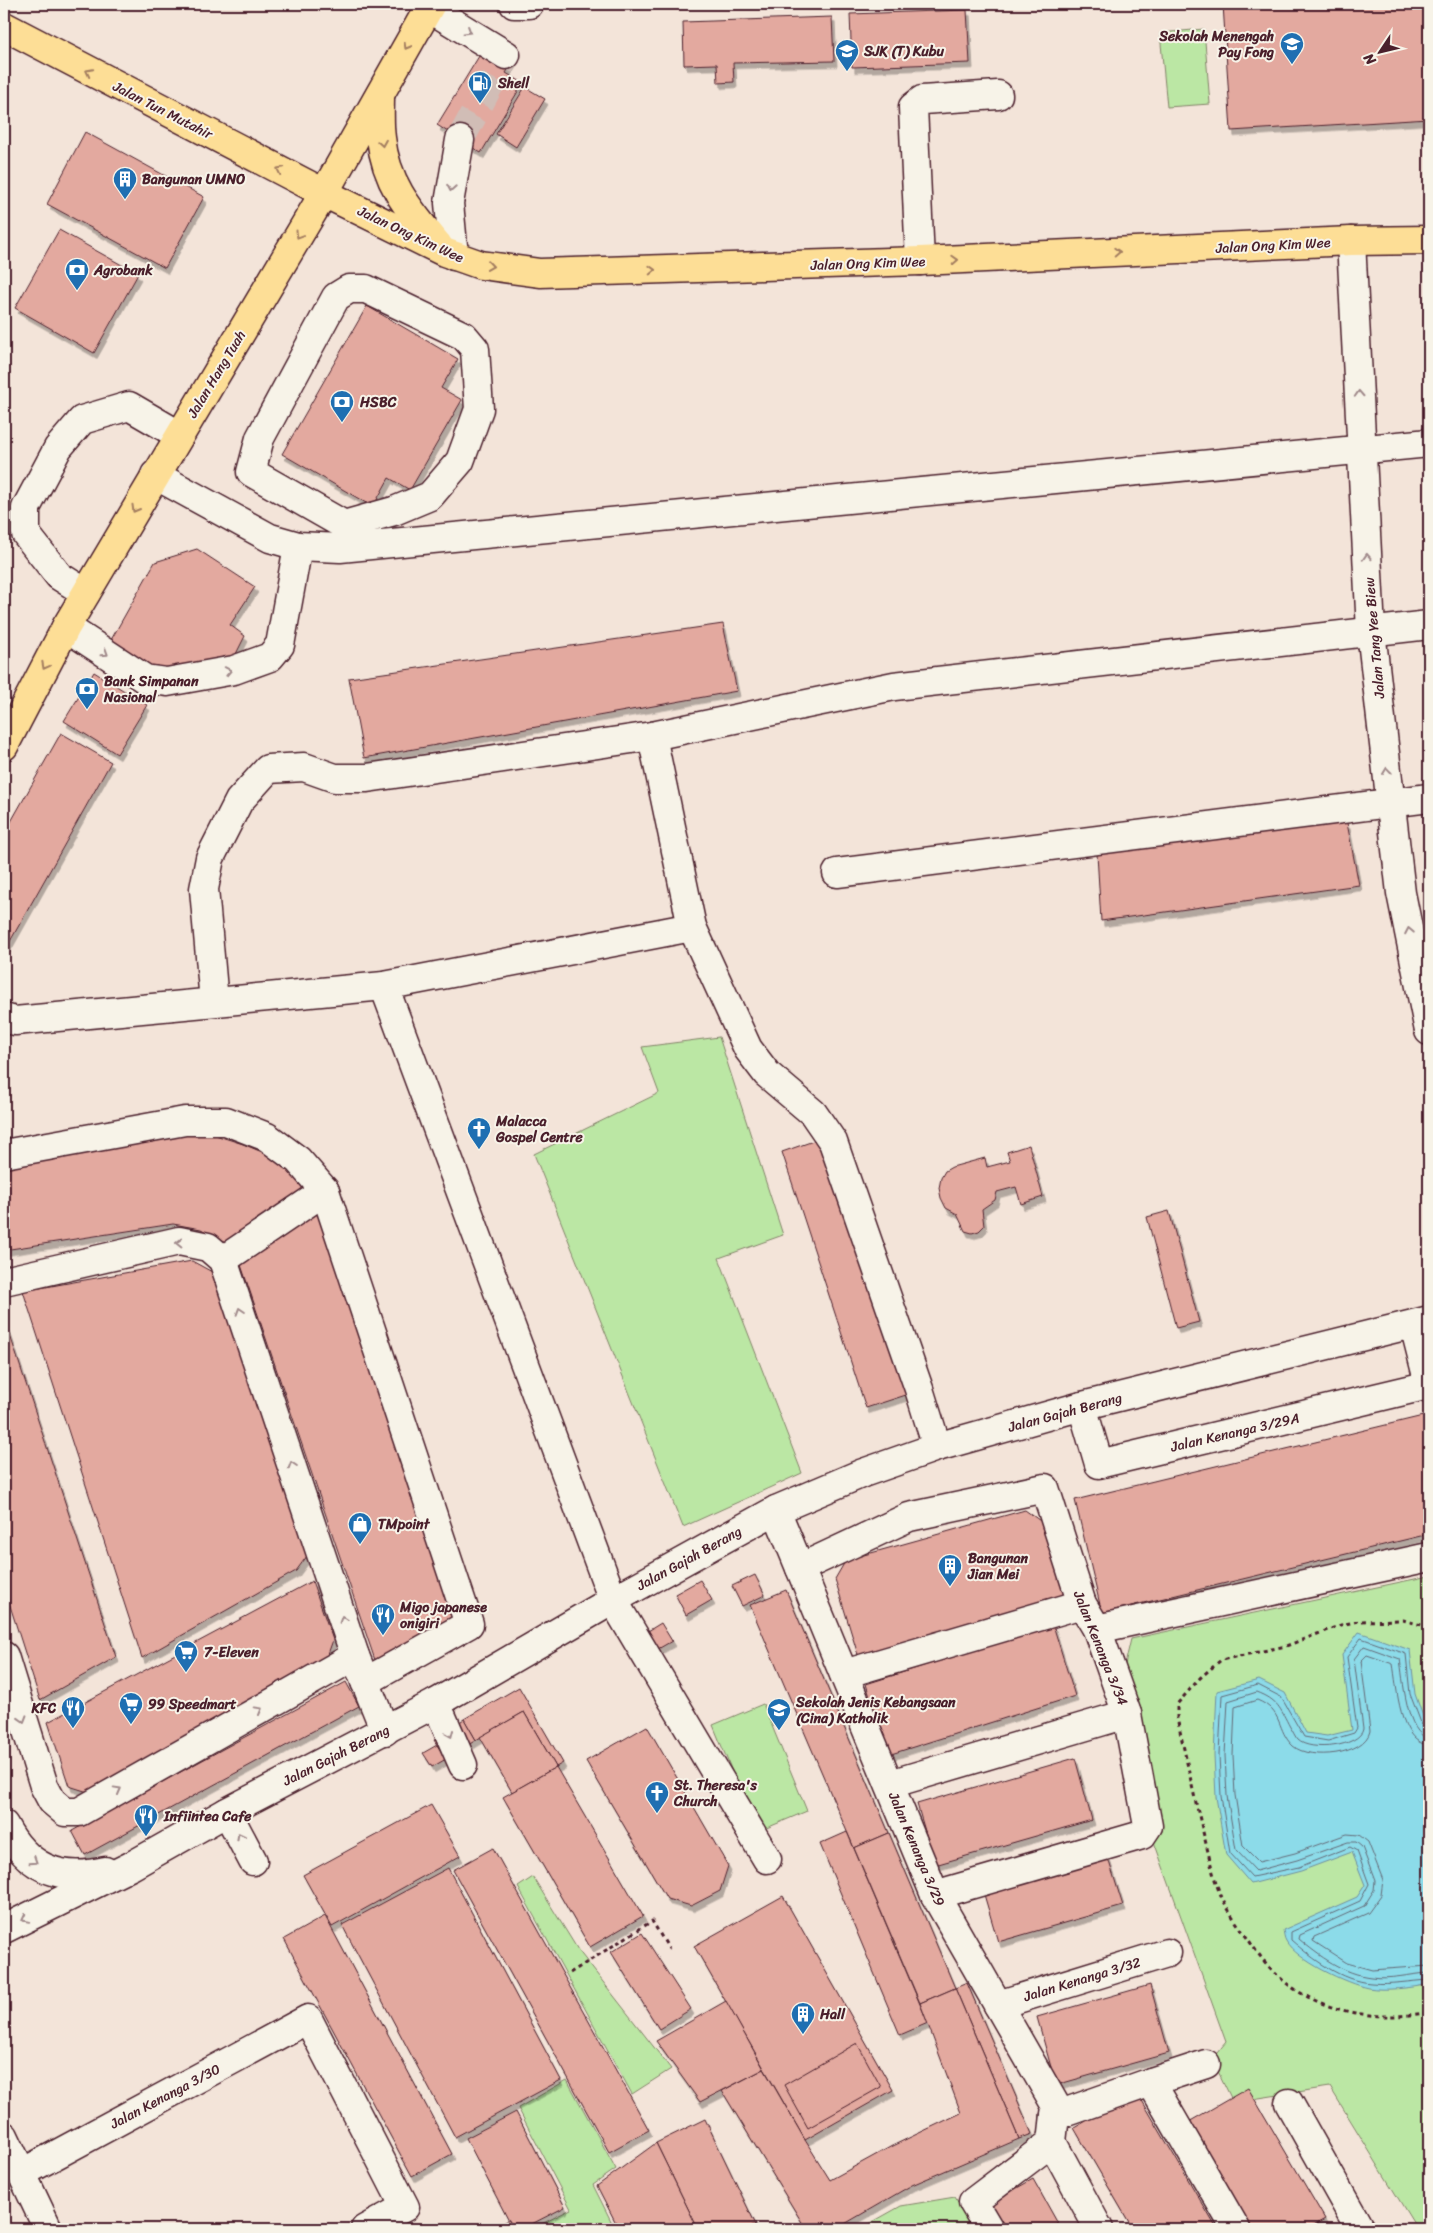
<svg xmlns="http://www.w3.org/2000/svg" width="1433" height="2233" font-family="Sriracha,sans-serif">
<defs>
<filter id="shadow"><feDropShadow dx="3" dy="5.5" stdDeviation="0" flood-color="#0004"/></filter>
</defs>
<rect width="100%" height="100%" fill="#f3e4d9"/>
<filter id="ink" filterUnits="userSpaceOnUse"><feTurbulence type="fractalNoise" baseFrequency=".02" numOctaves="2"/><feDisplacementMap in="SourceGraphic" scale="10" xChannelSelector="R" yChannelSelector="G"/><feConvolveMatrix kernelMatrix="1 2 1 2 8 2 1 2 1" color-interpolation-filters="sRGB"/></filter>
<g filter="url(#ink)">
<g fill="#bbe7a4" stroke="#828368">
<polygon points="1204,29 1210,104 1167,107 1160,33"/>
<polygon points="719,1037 783,1235 719,1258 802,1473 683,1527 534,1154 659,1093 642,1047"/>
<polygon points="1429,1576 1429,2229 1417,2229 1330,2087 1233,2102 1212,2059 1226,2042 1153,1839 1123,1673 1131,1639"/>
<polygon points="763,1704 807,1811 757,1832 713,1725"/>
<polygon points="533,1877 578,1950 671,2069 632,2094 518,1887"/>
<polygon points="567,2080 616,2169 593,2185 615,2229 532,2229 571,2209 518,2108"/>
<polygon points="955,2197 974,2229 860,2229 901,2206"/>
</g>
<path fill="#8cdbe9" stroke="#72909d" d="M1359,1632L1410,1650L1415,1694L1429,1733V1984C1413,1988 1384,1991 1368,1988C1347,1984 1296,1960 1286,1941C1284,1938 1284,1934 1283,1930L1357,1897L1365,1885L1352,1852L1301,1871L1251,1884L1226,1855L1216,1797L1214,1755L1217,1691L1259,1680L1285,1693L1306,1733L1327,1736L1352,1730L1342,1655Z"/>
<g fill="none" stroke-linecap="round" stroke-linejoin="round">
<g stroke="#646a77" stroke-width="1">
<path d="M1429,1731L1423,1728L1410,1694L1406,1654L1361,1638L1347,1657L1357,1728L1354,1733L1328,1741L1304,1737L1281,1697L1258,1685L1222,1695L1219,1755L1221,1796L1230,1853L1252,1877L1299,1867L1350,1847L1357,1851L1369,1884L1360,1901L1291,1932V1940C1313,1959 1341,1981 1371,1983C1390,1985 1410,1981 1429,1980"/>
<path d="M1429,1738C1406,1736 1403,1677 1400,1659L1364,1646L1354,1659L1363,1729C1360,1747 1310,1752 1298,1740C1295,1737 1293,1731 1290,1727C1280,1708 1278,1700 1257,1692L1228,1701L1225,1755L1227,1796L1236,1850L1256,1871L1297,1860L1348,1842H1356L1362,1847L1375,1881L1374,1890L1364,1906L1300,1935L1299,1939C1319,1956 1344,1974 1371,1977C1390,1980 1410,1974 1429,1973"/>
<path d="M1429,1745C1399,1744 1397,1686 1393,1664L1367,1655L1361,1661L1370,1731C1365,1755 1310,1761 1293,1746C1276,1730 1284,1711 1257,1700L1235,1707L1233,1755L1235,1795L1243,1846L1259,1862L1295,1853L1347,1834L1359,1835L1368,1842L1383,1880L1381,1895L1368,1913L1314,1937L1313,1941L1347,1963L1372,1970L1429,1966"/>
</g>
</g>
<g fill="#e3a99f" stroke="#4a1f2b" filter="url(#shadow)">
<polygon points="1223,4 1429,4 1429,119 1231,131"/>
<polygon points="967,10 970,63 852,67 850,14"/>
<polygon points="832,17 834,61 733,63 734,82 718,83 717,64 684,65 683,22"/>
<polygon points="487,43 514,60 506,73 523,83 481,153 437,125"/>
<polygon points="525,87 545,99 516,147 496,134"/>
<polygon points="85,132 204,197 165,268 47,204"/>
<polygon points="59,230 138,274 94,353 15,308"/>
<polygon points="367,306 458,359 441,388 462,400 410,490 389,478 373,507 282,454"/>
<polygon points="197,549 255,587 230,625 245,636 230,666 163,676 107,647 155,562"/>
<polygon points="723,624 737,691 364,758 349,678"/>
<polygon points="94,672 147,705 117,754 64,721"/>
<polygon points="61,733 111,762 4,952 4,834"/>
<polygon points="1347,823 1359,885 1101,921 1097,854"/>
<polygon points="212,1134 243,1144 281,1160 311,1188 232,1246 201,1229 173,1224 4,1250 4,1167 167,1136"/>
<polygon points="822,1138 906,1395 866,1408 782,1152"/>
<polygon points="1029,1145 1043,1197 1021,1204 1016,1187 997,1192 995,1200 982,1209 984,1226 979,1231 972,1233 965,1231 957,1214 946,1208 941,1198 939,1188 941,1178 945,1171 952,1167 985,1158 987,1167 1010,1161 1007,1152"/>
<polygon points="321,1207 457,1620 377,1666 240,1262"/>
<polygon points="1169,1211 1199,1322 1176,1328 1147,1217"/>
<polygon points="192,1261 214,1273 310,1552 296,1571 142,1658 23,1291"/>
<polygon points="4,1317 116,1657 40,1700 4,1587"/>
<polygon points="1423,1416 1429,1441 1429,1534 1102,1613 1075,1500"/>
<polygon points="1025,1510 1043,1523 1065,1594 858,1655 835,1579 846,1560"/>
<polygon points="755,1575 765,1595 742,1606 732,1586"/>
<polygon points="700,1580 712,1600 686,1615 675,1594"/>
<polygon points="312,1581 333,1640 323,1668 91,1793 69,1786 48,1722"/>
<polygon points="786,1590 889,1833 854,1848 750,1605"/>
<polygon points="661,1623 672,1641 658,1649 648,1631"/>
<polygon points="1053,1625 1075,1696 888,1755 866,1684"/>
<polygon points="346,1682 359,1706 85,1855 72,1831"/>
<polygon points="519,1687 563,1763 556,1767 524,1712 476,1740 465,1721 464,1719"/>
<polygon points="524,1712 556,1767 512,1792 480,1737"/>
<polygon points="464,1719 476,1740 446,1759 434,1740"/>
<polygon points="647,1726 728,1866 720,1891 691,1906 667,1899 586,1761"/>
<polygon points="437,1745 446,1759 432,1767 423,1753"/>
<polygon points="1075,1758 1092,1820 935,1865 917,1804"/>
<polygon points="556,1767 643,1916 590,1947 503,1797"/>
<polygon points="431,1805 460,1856 332,1927 303,1875"/>
<polygon points="847,1832 928,2023 900,2035 820,1844"/>
<polygon points="889,1833 955,1988 920,2003 854,1848"/>
<polygon points="493,1848 649,2130 609,2152 453,1870"/>
<polygon points="1107,1855 1123,1906 998,1942 983,1891"/>
<polygon points="448,1868 561,2080 455,2137 342,1925"/>
<polygon points="783,1896 893,2090 805,2140 694,1946"/>
<polygon points="325,1916 452,2154 412,2176 284,1939"/>
<polygon points="642,1933 691,2009 659,2029 611,1952"/>
<polygon points="967,1983 1032,2134 1019,2139 955,1988"/>
<polygon points="1150,1985 1169,2053 1056,2085 1037,2017"/>
<polygon points="955,1988 1019,2139 912,2185 836,2229 806,2229 722,2091 764,2069 805,2140 830,2180 892,2146 961,2113 920,2003"/>
<polygon points="726,2001 764,2069 700,2102 656,2041"/>
<polygon points="857,2043 881,2087 808,2128 784,2085"/>
<polygon points="1248,2088 1325,2219 1307,2229 1249,2229 1187,2123"/>
<polygon points="1137,2092 1217,2229 1133,2229 1074,2128"/>
<polygon points="516,2112 565,2207 522,2229 513,2229 466,2138"/>
<polygon points="705,2119 756,2225 747,2229 698,2229 656,2143"/>
<polygon points="656,2143 698,2229 619,2229 597,2186"/>
<polygon points="1033,2179 1061,2229 997,2229 985,2206"/>
<polygon points="509,2220 513,2229 492,2229"/>
</g>
<g fill="none" stroke-linecap="round" stroke-linejoin="round">
<polyline stroke="#d1bdb6" stroke-width="28" stroke-dasharray="28 14" stroke-linecap="butt" points="460,140 506,55"/>
<g stroke="#4a1f2b" stroke-width="31">
<g id="minor">
<polyline points="514,4 529,4"/>
<polyline points="429,8 506,55"/>
<polyline points="1351,241 1371,631 1401,893 1429,1031"/>
<polyline points="454,256 449,203 460,140"/>
<polyline points="920,261 913,107 922,100 998,95"/>
<polygon points="349,289 366,289 464,336 475,349 479,409 460,461 430,496 394,511 344,525 251,472 260,438 336,297"/>
<polyline points="155,475 270,538 298,546 340,548 1429,443"/>
<polyline points="86,593 59,576 26,534 26,508 58,448 82,420 129,406 179,435"/>
<polyline points="66,627 145,679 167,682 234,670 270,657 280,645 298,546"/>
<polyline points="652,736 692,927 748,1049 767,1074 813,1113 833,1142 919,1389 937,1447"/>
<polyline points="837,873 1429,798"/>
<polyline points="384,986 613,1600 767,1859"/>
<polyline points="214,1002 204,889 210,858 239,801 268,769 304,767 335,778 367,778 652,736 894,686 1429,625"/>
<polyline points="4,1018 15,1021 384,986 692,927"/>
<polyline points="4,1154 185,1121 226,1121 267,1137 298,1160 325,1191 469,1624 365,1682"/>
<polyline points="223,1260 325,1191"/>
<polyline points="4,1281 179,1241 208,1247 223,1260 355,1656 385,1731"/>
<polyline points="1414,1325 1429,1384"/>
<polyline points="1082,1406 1099,1464 1429,1385"/>
<polyline points="776,1510 935,1895 1056,2106 1052,2142 1099,2229"/>
<polyline points="800,1568 909,1517 1045,1488 1082,1604 1097,1629 1127,1714 1148,1826 1142,1835 935,1895"/>
<polyline points="1097,1629 1429,1557"/>
<polyline points="4,1656 44,1786 52,1801 65,1812 79,1812 355,1656"/>
<polyline points="844,1674 1082,1604"/>
<polyline points="436,1703 463,1765"/>
<polyline points="890,1784 1127,1714"/>
<polyline points="227,1812 253,1861"/>
<path d="M4,1825C26,1867 59,1882 105,1871"/>
<polyline points="4,1929 131,1866 227,1812 436,1703 613,1600 776,1510 863,1473 937,1447 1082,1406 1429,1320"/>
<polyline points="998,2005 1167,1953"/>
<polyline points="1151,2082 1206,2064"/>
<polyline points="1289,2103 1360,2229"/>
<polyline points="1055,2116 1151,2082 1236,2229"/>
<polyline points="4,2136 48,2229"/>
<polyline points="22,2173 308,2019 405,2207 365,2229"/>
<polyline points="989,2229 973,2202 1052,2142"/>
</g>
</g>
<g stroke="#4a1f2b" stroke-width="31">
<g id="major">
<polyline points="4,26 324,193 444,252 481,265 540,273 920,261 1351,241 1429,240"/>
<path d="M380,95C380,109 379,124 381,138C386,184 410,211 438,245"/>
<polyline points="4,746 66,627 324,193 431,4"/>
</g>
</g>
<g stroke="#4a1f2b" stroke-width="3" stroke-dasharray="4 4" stroke-linecap="butt">
<path d="M1429,1627L1403,1620L1359,1621L1341,1625L1286,1646L1221,1660L1200,1678L1177,1704V1718C1186,1757 1194,1797 1204,1836C1209,1854 1212,1873 1219,1891C1227,1909 1237,1924 1248,1939C1256,1951 1264,1962 1274,1972C1313,2012 1377,2023 1429,2012"/>
<polyline points="570,1973 652,1921 669,1949"/>
</g>
<use href="#minor" stroke="#f7f3e8" stroke-width="28"/>
<use href="#major" stroke="#fdde96" stroke-width="28"/>
</g>
<defs><path id="oneway-chevron" d="M-2-3.5L2.5 0L-2 3.5" fill="none" stroke-width="1.6" stroke-linecap="round" stroke-linejoin="round" transform="scale(1.25)"/></defs>
<g stroke="#a0898a">
<use href="#oneway-chevron" transform="translate(468 31) rotate(31)"/>
<use href="#oneway-chevron" transform="translate(451 188) rotate(100)"/>
<use href="#oneway-chevron" transform="translate(1359 394) rotate(-93)"/>
<use href="#oneway-chevron" transform="translate(1367 557) rotate(-93)"/>
<use href="#oneway-chevron" transform="translate(105 653) rotate(33)"/>
<use href="#oneway-chevron" transform="translate(228 671) rotate(-11)"/>
<use href="#oneway-chevron" transform="translate(1387 771) rotate(-97)"/>
<use href="#oneway-chevron" transform="translate(1409 931) rotate(-101)"/>
<use href="#oneway-chevron" transform="translate(179 1243) rotate(-179)"/>
<use href="#oneway-chevron" transform="translate(240 1311) rotate(-108)"/>
<use href="#oneway-chevron" transform="translate(292 1465) rotate(-108)"/>
<use href="#oneway-chevron" transform="translate(343 1619) rotate(-108)"/>
<use href="#oneway-chevron" transform="translate(259 1710) rotate(-29)"/>
<use href="#oneway-chevron" transform="translate(23 1719) rotate(73)"/>
<use href="#oneway-chevron" transform="translate(450 1734) rotate(67)"/>
<use href="#oneway-chevron" transform="translate(118 1790) rotate(-29)"/>
<use href="#oneway-chevron" transform="translate(240 1836) rotate(-118)"/>
<use href="#oneway-chevron" transform="translate(34 1861) rotate(33)"/>
<use href="#oneway-chevron" transform="translate(25 1919) rotate(153)"/>
</g>
<g stroke="#a47e60">
<use href="#oneway-chevron" transform="translate(407 46) rotate(120)"/>
<use href="#oneway-chevron" transform="translate(89 72) rotate(-153)"/>
<use href="#oneway-chevron" transform="translate(382 143) rotate(81)"/>
<use href="#oneway-chevron" transform="translate(280 170) rotate(-153)"/>
<use href="#oneway-chevron" transform="translate(299 235) rotate(121)"/>
<use href="#oneway-chevron" transform="translate(1117 252) rotate(-3)"/>
<use href="#oneway-chevron" transform="translate(955 260) rotate(-3)"/>
<use href="#oneway-chevron" transform="translate(490 266) rotate(8)"/>
<use href="#oneway-chevron" transform="translate(652 270) rotate(-2)"/>
<use href="#oneway-chevron" transform="translate(135 509) rotate(120)"/>
<use href="#oneway-chevron" transform="translate(45 666) rotate(118)"/>
</g>
</g>
<defs>
<g id="school-pin" transform="scale(1.25)"><path d="M0 17L-7.5 6A9.5 9.5 0 1 1 7.5 6Z" fill="#1f6fb2" stroke="#f7f3e8"/><path d="M0-5L7-2L0 1L-7-2ZM-4 1L0 2.5L4 1V4Q0 6-4 4Z" fill="#fff"/></g>
<g id="fuel-pin" transform="scale(1.25)"><path d="M0 17L-7.5 6A9.5 9.5 0 1 1 7.5 6Z" fill="#1f6fb2" stroke="#f7f3e8"/><path d="M-5.5-6h7V0h2V4h1.3V-2.5L3-4.5l.8-.8L6-3V5H2.5V1h-1V6h-7ZM-4.2-4.7v3.2H.2V-4.7Z" fill="#fff"/></g>
<g id="building-pin" transform="scale(1.25)"><path d="M0 17L-7.5 6A9.5 9.5 0 1 1 7.5 6Z" fill="#1f6fb2" stroke="#f7f3e8"/><path d="M-4-6H4V6H1V3H-1V6H-4ZM-2.5-4.3h1.7v1.8h-1.7ZM.8-4.3h1.7v1.8H.8ZM-2.5-1h1.7V.8h-1.7ZM.8-1h1.7V.8H.8Z" fill="#fff"/></g>
<g id="bank-pin" transform="scale(1.25)"><path d="M0 17L-7.5 6A9.5 9.5 0 1 1 7.5 6Z" fill="#1f6fb2" stroke="#f7f3e8"/><path d="M-6-4H6V4H-6ZM0-2.3a2.3 2.3 0 1 0 0 4.6a2.3 2.3 0 1 0 0-4.6Z" fill="#fff"/></g>
<g id="church-pin" transform="scale(1.25)"><path d="M0 17L-7.5 6A9.5 9.5 0 1 1 7.5 6Z" fill="#1f6fb2" stroke="#f7f3e8"/><path d="M-1.2-6h2.4v3.5h3.3v2.4h-3.3V6h-2.4V-.1h-3.3v-2.4h3.3Z" fill="#fff"/></g>
<g id="shop-pin" transform="scale(1.25)"><path d="M0 17L-7.5 6A9.5 9.5 0 1 1 7.5 6Z" fill="#1f6fb2" stroke="#f7f3e8"/><path d="M-5-2.5h2.3a2.7 3.5 0 0 1 5.4 0H5L5.5 6h-11ZM-1.5-2.5h3a1.5 2.3 0 0 0-3 0Z" fill="#fff"/></g>
<g id="restaurant-pin" transform="scale(1.25)"><path d="M0 17L-7.5 6A9.5 9.5 0 1 1 7.5 6Z" fill="#1f6fb2" stroke="#f7f3e8"/><path d="M-5-6h1v4h1v-4h1v4h1v-4h1v5L-1.5 .5V6h-2V.5L-5-1ZM5-6V6H3V1.5H1.5Q1.5-4 5-6Z" fill="#fff"/></g>
<g id="supermarket-pin" transform="scale(1.25)"><path d="M0 17L-7.5 6A9.5 9.5 0 1 1 7.5 6Z" fill="#1f6fb2" stroke="#f7f3e8"/><path d="M-6-5.5h2.5l.6 2H6L4.5 2H-2.5L-4.4-4H-6ZM-1.5 3.2a1.3 1.3 0 1 0 .1 0ZM3 3.2a1.3 1.3 0 1 0 .1 0Z" fill="#fff"/></g>
</defs>
<g fill-rule="evenodd">
<use href="#school-pin" x="1292" y="44"/>
<use href="#school-pin" x="847" y="51"/>
<use href="#fuel-pin" x="480" y="83"/>
<use href="#building-pin" x="125" y="179"/>
<use href="#bank-pin" x="77" y="270"/>
<use href="#bank-pin" x="342" y="402"/>
<use href="#bank-pin" x="87" y="689"/>
<use href="#church-pin" x="479" y="1129"/>
<use href="#shop-pin" x="360" y="1524"/>
<use href="#building-pin" x="950" y="1566"/>
<use href="#restaurant-pin" x="383" y="1615"/>
<use href="#supermarket-pin" x="186" y="1652"/>
<use href="#supermarket-pin" x="131" y="1704"/>
<use href="#restaurant-pin" x="73" y="1708"/>
<use href="#school-pin" x="779" y="1710"/>
<use href="#church-pin" x="657" y="1793"/>
<use href="#restaurant-pin" x="146" y="1816"/>
<use href="#building-pin" x="803" y="2014"/>
</g>
<g text-anchor="middle" stroke-width="4" stroke-linejoin="round" paint-order="stroke">
<g font-size="14" font-weight="bold" fill="#4a1f2b" stroke="#f7f3e8" text-anchor="start">
<text x="1274" y="41" text-anchor="end">Sekolah Menengah<tspan x="1274" dy="16">Pay Fong</tspan></text>
<text x="864" y="56">SJK (T) Kubu</text>
<text x="498" y="88">Shell</text>
<text x="142" y="184">Bangunan UMNO</text>
<text x="94" y="275">Agrobank</text>
<text x="360" y="407">HSBC</text>
<text x="104" y="686">Bank Simpanan<tspan x="104" dy="16">Nasional</tspan></text>
<text x="496" y="1126">Malacca<tspan x="496" dy="16">Gospel Centre</tspan></text>
<text x="378" y="1529">TMpoint</text>
<text x="968" y="1563">Bangunan<tspan x="968" dy="16">Jian Mei</tspan></text>
<text x="400" y="1612">Migo japanese<tspan x="400" dy="16">onigiri</tspan></text>
<text x="204" y="1657">7-Eleven</text>
<text x="796" y="1707">Sekolah Jenis Kebangsaan<tspan x="796" dy="16">(Cina) Katholik</tspan></text>
<text x="148" y="1709">99 Speedmart</text>
<text x="56" y="1713" text-anchor="end">KFC</text>
<text x="674" y="1790">St. Theresa's<tspan x="674" dy="16">Church</tspan></text>
<text x="164" y="1821">Infiintea Cafe</text>
<text x="820" y="2019">Hall</text>
</g>
<g font-size="14" fill="#4a1f2b" stroke="#f7f3e8">
<text transform="translate(163 110) rotate(27)" y="5">Jalan Tun Mutahir</text>
<text transform="translate(411 234) rotate(25)" y="5">Jalan Ong Kim Wee</text>
<text transform="translate(1273 245) rotate(-3)" y="5">Jalan Ong Kim Wee</text>
<text transform="translate(868 263) rotate(-2)" y="5">Jalan Ong Kim Wee</text>
<text transform="translate(216 374) rotate(-59)" y="5">Jalan Hang Tuah</text>
<text transform="translate(1374 638) rotate(-95)" y="5">Jalan Tang Yee Biew</text>
<text transform="translate(1065 1412) rotate(-15)" y="5">Jalan Gajah Berang</text>
<text transform="translate(1235 1432) rotate(-13)" y="5">Jalan Kenanga 3/29A</text>
<text transform="translate(689 1558) rotate(-29)" y="5">Jalan Gajah Berang</text>
<text transform="translate(1101 1648) rotate(68)" y="5">Jalan Kenanga 3/34</text>
<text transform="translate(336 1755) rotate(-27)" y="5">Jalan Gajah Berang</text>
<text transform="translate(917 1849) rotate(67)" y="5">Jalan Kenanga 3/29</text>
<text transform="translate(1082 1979) rotate(-17)" y="5">Jalan Kenanga 3/32</text>
<text transform="translate(165 2096) rotate(-28)" y="5">Jalan Kenanga 3/30</text>
</g>
</g>
<rect width="1433" height="2233" fill="none" stroke="#f7f3e8" stroke-width="20"/>
<rect x="10" y="10" width="1413" height="2213" fill="none" stroke="#4a1f2b" stroke-width="2" filter="url(#ink)"/>
<g transform="translate(1380 52) rotate(235)" stroke="#f7f3e8" stroke-width="4" paint-order="stroke">
<path d="M0-4L9 19L0 12L-9 19Z" fill="#4a1f2b"/>
<text y="-8" font-size="14" font-weight="bold" text-anchor="middle" fill="#4a1f2b">N</text>
</g>
</svg>
